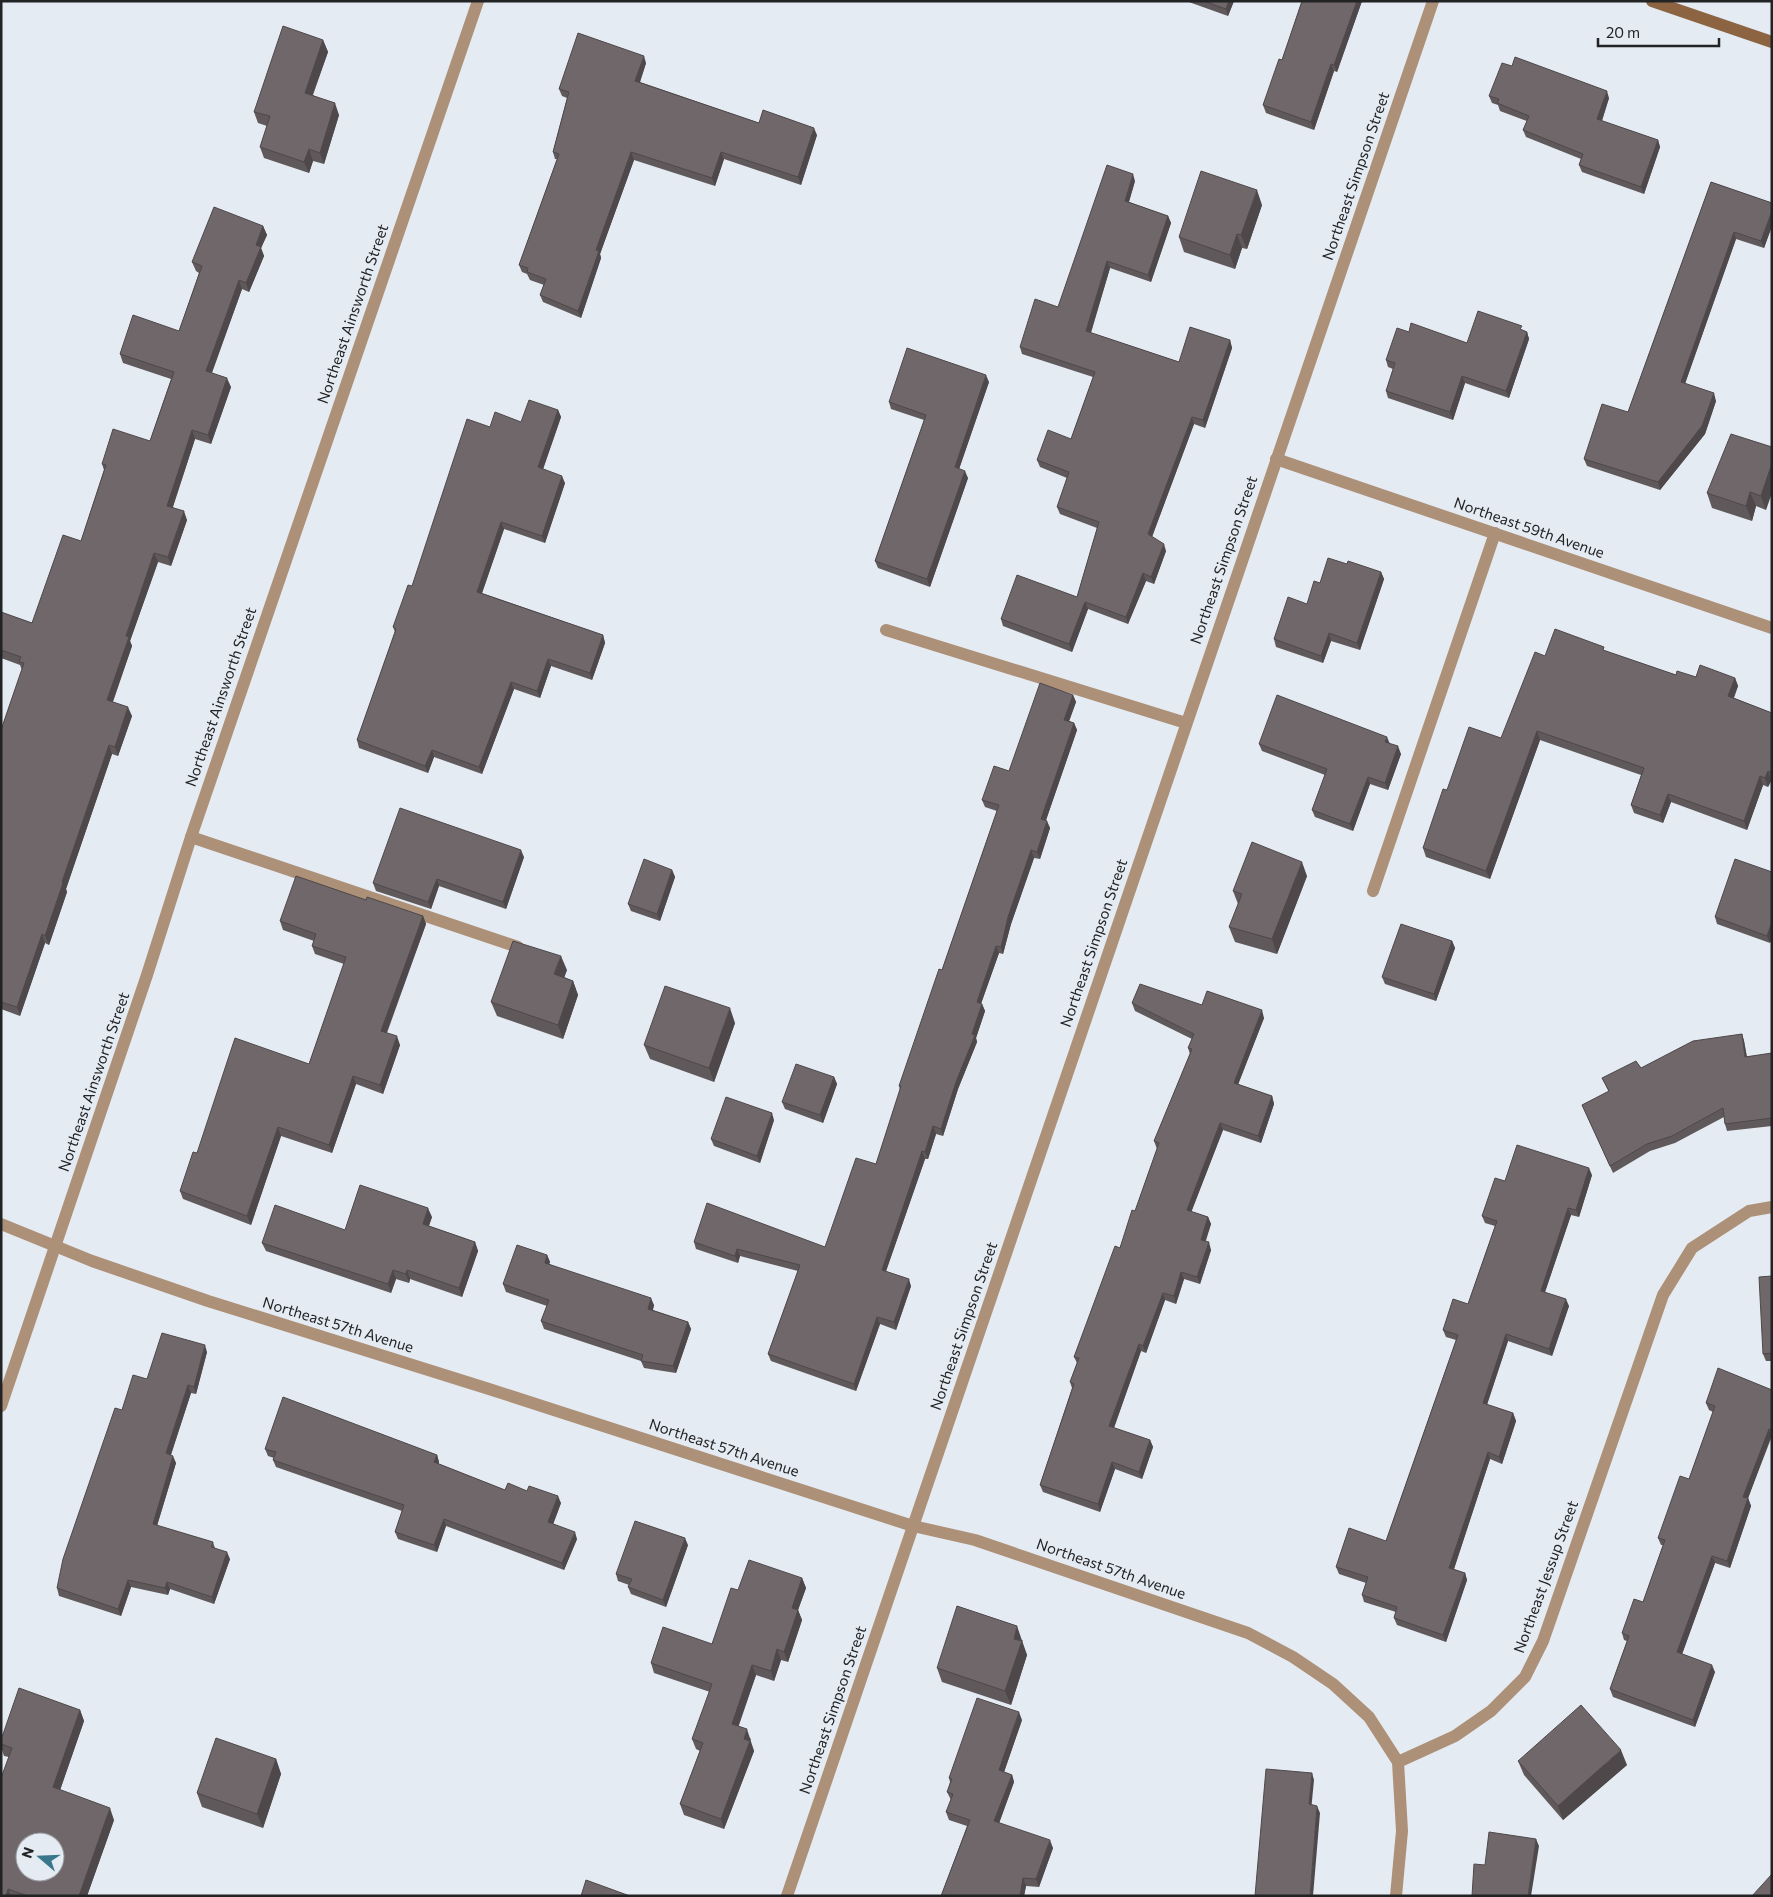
<svg xmlns="http://www.w3.org/2000/svg" width="1773" height="1897" font-family="Commissioner,sans-serif">
<rect width="100%" height="100%" fill="#e5ebf2"/>
<g fill="none" stroke-linecap="round" stroke-linejoin="round">
<g stroke="#ac9078" stroke-width="12">
<polyline points="886,630 1186,723"/>
<polyline points="191,837 518,947"/>
<polyline points="1373,891 1495,533"/>
</g>
<g stroke="#ac9078" stroke-width="12">
<polyline points="1276,459 1772,628"/>
<polyline points="1,1224 92,1261 208,1301 489,1389 913,1526 975,1540 1248,1633 1293,1657 1333,1684 1369,1717 1398,1762"/>
<polyline points="1,1406 147,975 191,837 478,1"/>
<polyline points="787,1896 1433,1"/>
<polyline points="1396,1896 1402,1831 1398,1762 1455,1736 1491,1711 1525,1677 1543,1641 1663,1295 1692,1248 1749,1211 1772,1207"/>
</g>
<polyline stroke="#8c6441" stroke-width="12" points="1652,1 1772,42"/>
</g>
<g fill="#5f595b">
<polygon points="1186,1 1234,1 1228,16"/>
<polygon points="1302,1 1362,1 1337,72 1334,71 1314,130 1266,113 1263,105 1282,60"/>
<polygon points="323,40 328,52 313,95 339,115 324,164 313,161 309,173 264,158 260,147 267,126 258,123 254,112"/>
<polygon points="646,63 640,82 759,123 817,135 801,185 724,159 715,186 634,160 600,254 601,258 581,318 543,302 540,295 544,285 530,280 527,274 522,272 519,265 557,159 555,159 553,152 567,98 562,96 559,89"/>
<polygon points="1489,96 1609,98 1602,121 1658,140 1660,147 1644,194 1582,172 1579,165 1581,159 1526,137 1523,130 1527,121 1500,111 1498,105 1492,103"/>
<polygon points="1135,181 1129,202 1168,216 1171,223 1151,282 1110,268 1091,333 1179,362 1230,340 1232,348 1205,428 1194,424 1152,537 1166,551 1154,584 1146,581 1128,624 1088,609 1072,652 1003,626 1001,619 1077,597 1097,528 1060,514 1057,507 1067,478 1040,467 1037,460 1071,439 1093,377 1022,354 1020,347 1058,307"/>
<polygon points="1711,182 1772,203 1772,226 1764,248 1736,239 1685,384 1716,401 1705,434 1660,490 1587,466 1584,459 1628,412"/>
<polygon points="1262,205 1247,249 1242,248 1235,269 1184,252 1179,237"/>
<polygon points="263,226 267,235 261,248 264,256 249,292 242,289 212,373 231,387 211,444 195,439 173,507 187,520 171,566 158,562 130,641 132,646 113,702 132,716 118,756 112,754 66,889 67,892 49,945 45,943 20,1016 1,1009 1,730 22,670 20,665 1,658 1,612 32,623 81,541 104,470 102,464 150,441 171,379 123,363 120,354 179,331 199,273 196,271 192,262"/>
<polygon points="1523,331 1527,332 1529,339 1509,398 1465,383 1453,420 1388,398 1386,391 1393,369 1388,367 1386,360 1409,332 1467,343"/>
<polygon points="989,382 959,469 968,478 930,587 878,568 875,561 924,420 891,409 889,402"/>
<polygon points="558,410 561,417 543,469 565,483 545,543 504,529 482,593 603,635 605,643 592,680 551,666 540,698 514,689 482,774 434,757 428,773 359,748 357,740 395,632 393,627 412,586 490,427 521,422"/>
<polygon points="1772,447 1766,510 1756,506 1752,521 1712,508 1707,493"/>
<polygon points="1347,564 1381,572 1384,579 1360,650 1331,641 1323,663 1276,647 1274,639 1307,604 1320,583"/>
<polygon points="1605,651 1676,675 1696,677 1735,678 1738,686 1734,698 1772,713 1772,780 1768,787 1763,785 1747,830 1671,802 1663,823 1634,813 1631,805 1641,775 1540,740 1490,879 1426,857 1423,848 1447,790 1501,738 1545,656"/>
<polygon points="1073,695 1076,702 1069,721 1074,723 1077,730 1046,820 1050,828 1040,859 1034,858 1011,924 1003,954 999,953 981,1004 982,1004 985,1011 976,1038 977,1042 958,1089 943,1136 936,1134 928,1159 925,1159 886,1271 911,1286 896,1330 880,1324 856,1391 771,1361 768,1354 798,1271 740,1256 738,1263 696,1249 694,1242 825,1247 876,1164 900,1090 899,1086 942,970 997,811 985,807 982,800 1009,771"/>
<polygon points="1259,744 1390,744 1401,754 1388,790 1370,784 1353,831 1315,817 1312,810 1325,775 1262,751"/>
<polygon points="524,857 506,909 439,886 431,909 376,891 373,883"/>
<polygon points="672,870 675,877 660,921 631,911 628,904"/>
<polygon points="1772,872 1772,937 1770,943 1717,924 1715,917"/>
<polygon points="1307,876 1277,954 1235,942 1229,927 1238,904 1233,891"/>
<polygon points="366,900 423,916 426,924 387,1033 400,1045 383,1094 356,1084 332,1153 281,1136 251,1225 183,1199 180,1191 309,1064 344,964 315,954 312,946 314,941 283,930 280,921"/>
<polygon points="1452,941 1455,948 1436,1001 1385,984 1382,977"/>
<polygon points="567,970 564,977 573,981 578,995 563,1039 497,1016 491,1002"/>
<polygon points="1132,1003 1202,1005 1264,1018 1238,1084 1272,1096 1274,1104 1261,1143 1223,1130 1191,1212 1208,1217 1211,1224 1205,1241 1211,1250 1200,1284 1184,1279 1176,1304 1165,1300 1146,1353 1141,1351 1114,1428 1150,1440 1153,1447 1142,1479 1115,1469 1100,1512 1043,1492 1040,1485 1072,1388 1070,1382 1077,1363 1074,1357 1135,1211 1157,1149 1154,1141 1190,1054 1188,1048 1192,1039 1135,1011"/>
<polygon points="735,1023 714,1082 650,1059 644,1045"/>
<polygon points="1742,1034 1744,1041 1747,1057 1772,1053 1772,1126 1727,1131 1725,1124 1724,1117 1675,1143 1650,1151 1613,1173 1582,1105 1609,1092 1602,1078 1641,1068"/>
<polygon points="834,1077 837,1084 823,1123 785,1109 782,1102"/>
<polygon points="774,1120 760,1163 714,1146 711,1139"/>
<polygon points="1592,1175 1579,1217 1571,1215 1545,1292 1569,1306 1552,1356 1508,1341 1487,1405 1513,1413 1516,1421 1502,1464 1490,1459 1454,1569 1465,1573 1467,1580 1446,1642 1397,1625 1394,1618 1396,1612 1364,1602 1362,1595 1366,1583 1339,1574 1336,1567 1386,1541 1456,1340 1446,1337 1443,1330 1468,1304 1495,1226 1485,1223 1482,1216 1505,1181"/>
<polygon points="432,1217 429,1226 475,1242 478,1251 462,1297 410,1279 409,1283 396,1279 391,1293 266,1251 262,1243"/>
<polygon points="547,1255 550,1262 549,1264 654,1305 653,1310 688,1322 691,1329 676,1373 644,1368 641,1361 544,1329 541,1321 547,1306 506,1292 503,1284"/>
<polygon points="1772,1276 1772,1361 1766,1361 1763,1354"/>
<polygon points="207,1352 196,1394 191,1393 171,1455 176,1463 157,1526 213,1542 215,1548 230,1559 214,1604 170,1589 168,1595 131,1587 121,1616 59,1596 57,1588 122,1410 147,1379"/>
<polygon points="1772,1390 1772,1436 1748,1498 1751,1506 1730,1568 1715,1563 1682,1654 1715,1672 1695,1727 1613,1697 1610,1689 1627,1641 1624,1640 1622,1633 1643,1602 1663,1545 1661,1545 1658,1538 1689,1479 1713,1412 1709,1410 1706,1403"/>
<polygon points="265,1449 437,1455 439,1462 439,1464 505,1490 527,1491 561,1503 553,1524 577,1539 564,1570 446,1526 437,1552 398,1539 395,1532 402,1511 276,1467 273,1460 274,1458 268,1456"/>
<polygon points="688,1545 666,1607 631,1594 628,1587 629,1585 618,1581 616,1574"/>
<polygon points="802,1578 806,1588 798,1610 802,1620 788,1662 781,1660 774,1681 756,1675 738,1726 751,1739 750,1741 754,1751 724,1829 684,1815 680,1804 700,1751 696,1749 692,1739 710,1692 654,1673 651,1663 712,1644 738,1590"/>
<polygon points="1023,1640 1022,1642 1027,1655 1011,1705 942,1682 937,1668"/>
<polygon points="80,1710 84,1721 60,1790 114,1820 87,1896 1,1896 9,1757 4,1756 1,1747 1,1740"/>
<polygon points="1022,1720 1004,1772 1012,1775 1014,1782 999,1823 1053,1848 1039,1887 1026,1886 1024,1896 941,1896 967,1826 949,1820 946,1812 951,1800 947,1792 950,1782 949,1778"/>
<polygon points="276,1759 281,1774 263,1828 202,1807 197,1793"/>
<polygon points="1518,1761 1627,1765 1563,1820 1524,1775"/>
</g>
<g fill="#4e484a">
<polygon points="1229,1 1234,1 1228,16 1226,9"/>
<polygon points="1357,1 1362,1 1337,72 1334,65"/>
<polygon points="323,40 328,52 309,104 305,93"/>
<polygon points="644,56 646,63 638,88 635,81"/>
<polygon points="1331,64 1334,71 1314,130 1311,122"/>
<polygon points="1607,91 1609,98 1600,126 1597,119"/>
<polygon points="335,103 339,115 324,164 320,153"/>
<polygon points="814,128 817,135 801,185 798,177"/>
<polygon points="1658,140 1660,147 1644,194 1641,187"/>
<polygon points="309,149 313,161 309,173 304,162"/>
<polygon points="631,152 634,160 600,254 601,258 581,318 578,311 596,250"/>
<polygon points="721,152 724,159 715,186 712,178"/>
<polygon points="1133,174 1135,181 1127,208 1125,201"/>
<polygon points="1257,190 1262,205 1247,249 1241,235"/>
<polygon points="1772,211 1772,226 1764,248 1761,241"/>
<polygon points="1168,216 1171,223 1151,282 1148,275"/>
<polygon points="263,226 267,235 261,248 264,256 249,292 246,283 256,245"/>
<polygon points="1734,232 1736,239 1683,389 1681,382"/>
<polygon points="1237,234 1242,248 1235,269 1230,255"/>
<polygon points="1107,261 1110,268 1089,338 1086,331"/>
<polygon points="239,280 242,289 209,380 206,371"/>
<polygon points="1527,332 1529,339 1509,398 1506,391"/>
<polygon points="1230,340 1232,348 1205,428 1203,420"/>
<polygon points="986,375 989,382 957,475 955,467"/>
<polygon points="1462,376 1465,383 1453,420 1450,412"/>
<polygon points="227,378 231,387 211,444 208,435"/>
<polygon points="1714,393 1716,401 1705,434 1660,490 1658,482"/>
<polygon points="558,410 561,417 541,475 538,467"/>
<polygon points="1192,417 1194,424 1150,542 1148,534"/>
<polygon points="192,430 195,439 170,515 167,506"/>
<polygon points="1772,463 1772,493 1766,510 1761,496"/>
<polygon points="965,471 968,478 930,587 927,579"/>
<polygon points="562,476 565,483 545,543 542,536"/>
<polygon points="1750,492 1756,506 1752,521 1746,506"/>
<polygon points="184,511 187,520 171,566 168,557"/>
<polygon points="501,522 504,529 480,599 477,592"/>
<polygon points="1164,544 1166,551 1154,584 1151,577"/>
<polygon points="154,553 158,562 130,641 132,646 110,709 107,700 126,636"/>
<polygon points="1381,572 1384,579 1360,650 1357,643"/>
<polygon points="1143,573 1146,581 1128,624 1126,617"/>
<polygon points="1085,602 1088,609 1072,652 1069,644"/>
<polygon points="1329,633 1331,641 1323,663 1321,656"/>
<polygon points="603,635 605,643 592,680 590,673"/>
<polygon points="548,659 551,666 540,698 537,691"/>
<polygon points="1735,678 1738,686 1731,704 1728,696"/>
<polygon points="511,682 514,689 482,774 479,767"/>
<polygon points="1073,695 1076,702 1067,727 1064,720"/>
<polygon points="128,707 132,716 118,756 115,747"/>
<polygon points="1074,723 1077,730 1044,826 1041,819"/>
<polygon points="1537,731 1540,740 1490,879 1486,871"/>
<polygon points="1387,737 1390,744 1385,742"/>
<polygon points="109,745 112,754 66,889 67,892 49,945 45,936 62,882"/>
<polygon points="1398,746 1401,754 1388,790 1385,783"/>
<polygon points="432,750 434,757 428,773 425,766"/>
<polygon points="1768,771 1771,780 1768,787 1765,778"/>
<polygon points="1760,776 1763,785 1747,830 1744,821"/>
<polygon points="1368,777 1370,784 1353,831 1350,824"/>
<polygon points="1668,794 1671,802 1663,823 1660,815"/>
<polygon points="1047,821 1050,828 1040,859 1037,852"/>
<polygon points="521,850 524,857 506,909 503,902"/>
<polygon points="1031,850 1034,858 1011,924 1003,954 1001,947 1008,917"/>
<polygon points="1302,862 1307,876 1277,954 1272,939"/>
<polygon points="672,870 675,877 660,921 657,914"/>
<polygon points="437,879 439,886 431,909 428,902"/>
<polygon points="423,916 426,924 384,1039 381,1031"/>
<polygon points="1772,922 1772,937 1770,943 1767,936"/>
<polygon points="42,934 45,943 20,1016 17,1007"/>
<polygon points="1452,941 1455,948 1436,1001 1434,994"/>
<polygon points="996,946 999,953 979,1009 977,1002"/>
<polygon points="561,956 567,970 560,989 554,974"/>
<polygon points="573,981 578,995 563,1039 558,1025"/>
<polygon points="982,1004 985,1011 976,1038 977,1042 958,1089 943,1136 941,1129 956,1082"/>
<polygon points="730,1008 735,1023 714,1082 709,1068"/>
<polygon points="1262,1010 1264,1018 1236,1090 1234,1083"/>
<polygon points="1742,1034 1744,1041 1748,1064 1745,1057"/>
<polygon points="397,1036 400,1045 383,1094 380,1085"/>
<polygon points="353,1076 356,1084 332,1153 329,1145"/>
<polygon points="834,1077 837,1084 823,1123 820,1115"/>
<polygon points="1272,1096 1274,1104 1261,1143 1258,1136"/>
<polygon points="772,1113 774,1120 760,1163 757,1156"/>
<polygon points="1220,1123 1223,1130 1189,1218 1187,1210"/>
<polygon points="933,1126 936,1134 928,1159 925,1152"/>
<polygon points="278,1127 281,1136 251,1225 247,1216"/>
<polygon points="922,1151 925,1159 884,1277 882,1270"/>
<polygon points="1589,1168 1592,1175 1579,1217 1576,1210"/>
<polygon points="428,1208 432,1217 426,1233 423,1224"/>
<polygon points="1568,1208 1571,1215 1543,1298 1541,1291"/>
<polygon points="1208,1217 1211,1224 1204,1247 1201,1240"/>
<polygon points="475,1242 478,1251 462,1297 459,1288"/>
<polygon points="1209,1242 1211,1250 1200,1284 1197,1277"/>
<polygon points="737,1249 740,1256 738,1263 735,1256"/>
<polygon points="547,1255 550,1262 547,1270 545,1263"/>
<polygon points="393,1270 396,1279 391,1293 388,1284"/>
<polygon points="407,1270 410,1279 409,1283 406,1274"/>
<polygon points="1181,1272 1184,1279 1176,1304 1174,1296"/>
<polygon points="909,1279 911,1286 896,1330 894,1322"/>
<polygon points="1163,1293 1165,1300 1146,1353 1143,1346"/>
<polygon points="651,1298 654,1305 651,1316 648,1309"/>
<polygon points="1566,1299 1569,1306 1552,1356 1549,1349"/>
<polygon points="877,1317 880,1324 856,1391 854,1384"/>
<polygon points="688,1322 691,1329 676,1373 673,1366"/>
<polygon points="1506,1334 1508,1341 1485,1410 1483,1403"/>
<polygon points="1139,1344 1141,1351 1112,1433 1109,1426"/>
<polygon points="205,1345 207,1352 196,1394 194,1387"/>
<polygon points="188,1385 191,1393 169,1460 166,1453"/>
<polygon points="1513,1413 1516,1421 1502,1464 1499,1457"/>
<polygon points="1769,1429 1771,1436 1746,1504 1743,1497"/>
<polygon points="1150,1440 1153,1447 1142,1479 1139,1472"/>
<polygon points="1488,1452 1490,1459 1452,1575 1449,1568"/>
<polygon points="437,1455 439,1462 437,1469 434,1462"/>
<polygon points="173,1456 176,1463 155,1532 153,1524"/>
<polygon points="1112,1462 1115,1469 1100,1512 1098,1504"/>
<polygon points="558,1496 561,1503 551,1530 548,1522"/>
<polygon points="1748,1498 1751,1506 1730,1568 1727,1561"/>
<polygon points="444,1519 446,1526 437,1552 434,1545"/>
<polygon points="575,1532 577,1539 564,1570 562,1563"/>
<polygon points="685,1538 688,1545 666,1607 663,1600"/>
<polygon points="227,1552 230,1559 214,1604 212,1597"/>
<polygon points="1712,1556 1715,1563 1680,1660 1677,1652"/>
<polygon points="1465,1573 1467,1580 1446,1642 1443,1635"/>
<polygon points="802,1578 806,1588 798,1610 802,1620 788,1662 784,1652 792,1608"/>
<polygon points="128,1580 131,1587 121,1616 118,1609"/>
<polygon points="167,1582 170,1589 168,1595 165,1588"/>
<polygon points="1017,1626 1027,1655 1011,1705 1005,1691 1014,1639"/>
<polygon points="777,1649 781,1660 774,1681 771,1671"/>
<polygon points="752,1665 756,1675 736,1734 732,1724"/>
<polygon points="1712,1665 1715,1672 1695,1727 1693,1720"/>
<polygon points="80,1710 84,1721 57,1799 53,1787"/>
<polygon points="1019,1712 1022,1720 1002,1778 999,1770"/>
<polygon points="747,1729 754,1751 724,1829 721,1819"/>
<polygon points="1621,1750 1627,1765 1563,1820 1558,1806"/>
<polygon points="276,1759 281,1774 263,1828 257,1814"/>
<polygon points="1312,1773 1314,1780 1311,1811 1309,1804"/>
<polygon points="1012,1775 1014,1782 997,1829 994,1821"/>
<polygon points="1317,1806 1320,1813 1313,1896 1310,1896"/>
<polygon points="110,1808 114,1820 87,1896 79,1896"/>
<polygon points="1536,1839 1539,1846 1531,1896 1528,1896"/>
<polygon points="1050,1840 1053,1848 1039,1887 1036,1879"/>
<polygon points="1023,1878 1026,1886 1024,1896 1020,1896"/>
<polygon points="8,1889 11,1896 6,1896"/>
</g>
<g fill="#6f676a" stroke="#4e484a" fill-rule="evenodd">
<polygon points="1203,1 1229,1 1226,9"/>
<polygon points="1302,1 1357,1 1334,65 1331,64 1311,122 1263,105 1279,59 1282,60"/>
<polygon points="283,26 323,40 305,93 335,103 320,153 309,149 304,162 260,147 270,116 254,112"/>
<polygon points="578,33 644,56 635,81 759,123 763,110 814,128 798,177 721,152 712,178 631,152 596,250 599,251 578,311 540,295 546,279 527,272 528,268 519,265 559,154 553,152 569,92 559,89"/>
<polygon points="1515,57 1607,91 1597,119 1658,140 1641,187 1579,165 1583,154 1523,130 1529,116 1497,103 1499,99 1489,96 1502,63 1512,66"/>
<polygon points="1107,165 1133,174 1125,201 1168,216 1148,275 1107,261 1086,331 1179,362 1190,327 1230,340 1203,420 1192,417 1148,534 1164,544 1151,577 1143,573 1126,617 1085,602 1069,644 1001,619 1017,575 1077,597 1099,522 1057,507 1069,472 1037,460 1048,430 1071,439 1095,372 1020,347 1035,299 1058,307"/>
<polygon points="1201,171 1257,190 1241,235 1237,234 1230,255 1179,237"/>
<polygon points="1711,182 1772,203 1772,211 1761,241 1734,232 1681,382 1714,393 1702,426 1658,482 1584,459 1602,404 1628,412"/>
<polygon points="214,207 263,226 256,245 261,247 246,283 239,280 206,371 227,378 208,435 192,430 167,506 184,511 168,557 154,553 126,636 129,637 107,700 128,707 115,747 109,745 62,882 63,883 45,936 42,934 17,1007 1,1002 1,730 24,663 19,662 21,657 1,650 1,612 32,623 63,535 81,541 106,465 102,464 113,429 150,441 174,372 120,354 133,315 179,331 202,266 192,262"/>
<polygon points="1478,311 1522,326 1520,329 1527,332 1506,391 1462,376 1450,412 1386,391 1395,363 1386,360 1397,328 1409,332 1411,323 1467,343"/>
<polygon points="907,348 986,375 955,467 965,471 927,579 875,561 926,415 889,402"/>
<polygon points="529,400 558,410 538,467 562,476 542,536 501,522 477,592 603,635 590,673 548,659 537,691 511,682 479,767 432,750 425,766 357,740 396,629 393,627 408,585 412,586 467,419 490,427 495,412 521,422"/>
<polygon points="1731,434 1772,447 1772,463 1761,496 1750,492 1746,506 1707,493"/>
<polygon points="1328,558 1347,564 1348,561 1381,572 1357,643 1329,633 1321,656 1274,639 1288,597 1307,604 1314,581 1320,583"/>
<polygon points="1555,629 1604,647 1603,650 1676,675 1677,671 1696,677 1700,665 1735,678 1728,696 1772,713 1772,773 1768,771 1765,778 1760,776 1744,821 1668,794 1660,815 1631,805 1644,768 1537,731 1486,871 1423,848 1443,789 1447,790 1469,727 1501,738 1535,652 1545,656"/>
<polygon points="1040,683 1073,695 1064,720 1074,723 1041,819 1047,821 1037,852 1031,850 1008,917 1001,947 996,946 977,1002 982,1004 972,1034 975,1035 956,1082 941,1129 933,1126 925,1152 922,1151 882,1270 909,1279 894,1322 877,1317 854,1384 768,1354 800,1265 737,1249 735,1256 694,1242 707,1203 825,1247 856,1158 876,1164 901,1086 899,1086 939,969 942,970 999,805 982,800 994,766 1009,771"/>
<polygon points="1277,695 1387,737 1385,742 1398,746 1385,783 1368,777 1350,824 1312,810 1327,769 1259,744"/>
<polygon points="400,808 521,850 503,902 437,879 428,902 373,883"/>
<polygon points="1252,842 1302,862 1272,939 1229,927 1242,894 1233,891"/>
<polygon points="644,859 672,870 657,914 628,904"/>
<polygon points="1735,859 1772,872 1772,922 1767,936 1715,917"/>
<polygon points="296,876 366,900 367,897 423,916 381,1031 397,1036 380,1085 353,1076 329,1145 278,1127 247,1216 180,1191 193,1152 197,1153 235,1038 309,1064 346,957 312,946 316,934 280,921"/>
<polygon points="1401,924 1452,941 1434,994 1382,977"/>
<polygon points="513,941 561,956 554,974 573,981 558,1025 491,1002"/>
<polygon points="1140,984 1202,1005 1207,991 1262,1010 1234,1083 1272,1096 1258,1136 1220,1123 1187,1210 1208,1217 1201,1240 1209,1242 1197,1277 1181,1272 1174,1296 1163,1293 1143,1346 1139,1344 1109,1426 1150,1440 1139,1472 1112,1462 1098,1504 1040,1485 1074,1384 1070,1382 1079,1358 1074,1357 1115,1246 1120,1248 1132,1210 1135,1211 1159,1143 1154,1141 1192,1049 1188,1048 1194,1034 1132,1003"/>
<polygon points="665,986 730,1008 709,1068 644,1045"/>
<polygon points="1742,1034 1745,1057 1772,1053 1772,1118 1725,1124 1723,1108 1672,1136 1647,1144 1610,1166 1582,1105 1609,1091 1602,1078 1636,1061 1641,1068 1693,1041"/>
<polygon points="796,1064 834,1077 820,1115 782,1102"/>
<polygon points="726,1097 772,1113 757,1156 711,1139"/>
<polygon points="1517,1145 1589,1168 1576,1210 1568,1208 1541,1291 1566,1299 1549,1349 1506,1334 1483,1403 1513,1413 1499,1457 1488,1452 1449,1568 1465,1573 1443,1635 1394,1618 1397,1607 1362,1595 1368,1577 1336,1567 1349,1528 1386,1541 1458,1335 1443,1330 1453,1299 1468,1304 1497,1221 1482,1216 1495,1178 1505,1181"/>
<polygon points="360,1185 428,1208 423,1224 475,1242 459,1288 407,1270 406,1274 393,1270 388,1284 262,1243 275,1205 345,1230"/>
<polygon points="517,1245 547,1255 545,1263 651,1298 648,1309 688,1322 673,1366 641,1361 643,1355 541,1321 549,1300 503,1284"/>
<polygon points="1772,1276 1772,1353 1763,1354 1759,1277"/>
<polygon points="162,1333 205,1345 194,1387 188,1385 166,1453 173,1456 153,1524 213,1542 211,1547 227,1552 212,1597 167,1582 165,1588 128,1580 118,1609 57,1588 63,1559 115,1408 122,1410 133,1375 147,1379"/>
<polygon points="1718,1368 1772,1390 1772,1430 1769,1429 1743,1497 1748,1498 1727,1561 1712,1556 1677,1652 1712,1665 1693,1720 1610,1689 1629,1636 1622,1633 1634,1599 1643,1602 1665,1540 1658,1538 1680,1476 1689,1479 1715,1406 1706,1403"/>
<polygon points="283,1397 437,1455 434,1462 505,1490 508,1483 527,1491 529,1486 558,1496 548,1522 575,1532 562,1563 444,1519 434,1545 395,1532 404,1505 273,1460 276,1452 265,1449"/>
<polygon points="635,1521 685,1538 663,1600 628,1587 632,1579 616,1574"/>
<polygon points="749,1560 802,1578 792,1608 798,1610 784,1652 777,1649 771,1671 752,1665 732,1724 747,1729 744,1739 750,1741 721,1819 680,1804 703,1743 692,1739 712,1684 651,1663 663,1627 712,1644 731,1588 738,1590"/>
<polygon points="957,1606 1017,1626 1014,1639 1022,1641 1005,1691 937,1668"/>
<path d="M19,1688L80,1710L53,1787L110,1808L79,1896H28L8,1889L6,1896H1V1778L12,1748L1,1744V1740ZM25,1842H55V1872H25Z"/>
<polygon points="977,1698 1019,1712 999,1770 1012,1775 994,1821 1050,1840 1036,1879 1023,1878 1020,1896 941,1896 970,1820 946,1812 953,1794 947,1792 952,1779 949,1778"/>
<polygon points="1581,1705 1621,1750 1558,1806 1518,1761"/>
<polygon points="216,1738 276,1759 257,1814 197,1793"/>
<polygon points="1266,1769 1312,1773 1309,1804 1317,1806 1310,1896 1255,1896"/>
<polygon points="1489,1832 1536,1839 1528,1896 1472,1896 1474,1864 1485,1865"/>
<polygon points="1772,1874 1772,1896 1752,1896"/>
<polygon points="586,1880 630,1896 581,1896"/>
</g>
<g text-anchor="middle" stroke-width="5" stroke-linejoin="round" paint-order="stroke">
<g font-size="15" fill="#212325" stroke="#e5ebf2">
<text transform="translate(1356 176) rotate(-71)" y="5">Northeast Simpson Street</text>
<text transform="translate(353 314) rotate(-71)" y="5">Northeast Ainsworth Street</text>
<text transform="translate(1529 528) rotate(19)" y="5">Northeast 59th Avenue</text>
<text transform="translate(1224 560) rotate(-71)" y="5">Northeast Simpson Street</text>
<text transform="translate(221 697) rotate(-71)" y="5">Northeast Ainsworth Street</text>
<text transform="translate(1094 943) rotate(-71)" y="5">Northeast Simpson Street</text>
<text transform="translate(94 1082) rotate(-71)" y="5">Northeast Ainsworth Street</text>
<text transform="translate(338 1325) rotate(17)" y="5">Northeast 57th Avenue</text>
<text transform="translate(964 1326) rotate(-71)" y="5">Northeast Simpson Street</text>
<text transform="translate(724 1448) rotate(18)" y="5">Northeast 57th Avenue</text>
<text transform="translate(1111 1569) rotate(19)" y="5">Northeast 57th Avenue</text>
<text transform="translate(1546 1577) rotate(-70)" y="5">Northeast Jessup Street</text>
<text transform="translate(833 1710) rotate(-71)" y="5">Northeast Simpson Street</text>
</g>
</g>
<rect width="1773" height="1897" fill="none" stroke="#212325" stroke-width="5"/>
<g transform="translate(40 1857) rotate(289)"><circle r="24" fill="#e5ebf2" stroke="#979ba0"/>
<path d="M0-4L9 19L0 12L-9 19Z" fill="#38778c"/>
<text y="-8" font-size="14" font-weight="bold" text-anchor="middle" fill="#212325">N</text>
</g>
<path d="M1598 38v8h121v-8" fill="none" stroke="#212325" stroke-width="2.5"/>
<text x="1606" y="38" font-size="15" fill="#212325" stroke="#e5ebf2" stroke-width="4" paint-order="stroke">20 m</text>
</svg>
